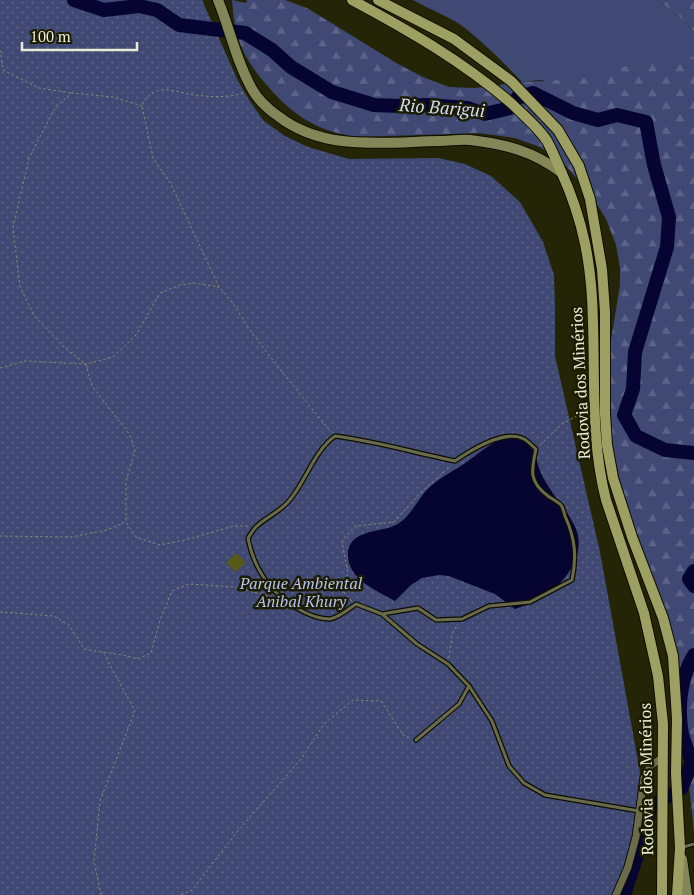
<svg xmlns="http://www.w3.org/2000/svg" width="694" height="895" font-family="'PT Serif',serif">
<defs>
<pattern id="forest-firs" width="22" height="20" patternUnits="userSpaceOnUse" patternTransform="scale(1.25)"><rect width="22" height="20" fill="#3f4973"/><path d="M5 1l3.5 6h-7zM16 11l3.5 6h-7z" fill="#5b6386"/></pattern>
<pattern id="park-dots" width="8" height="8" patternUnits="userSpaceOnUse" patternTransform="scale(1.25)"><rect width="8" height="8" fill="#3f4973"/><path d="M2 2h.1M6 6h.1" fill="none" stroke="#5b6386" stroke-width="1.8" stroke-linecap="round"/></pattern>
</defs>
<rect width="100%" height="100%" fill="#242506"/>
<path fill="#3f4973" d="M413,0H658L683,20L694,32V58L584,87L540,80L522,82C504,63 485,44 465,28C449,16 430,10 413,0Z"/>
<g fill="url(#forest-firs)">
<path d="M232,0L246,3L247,0H285L307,8L398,64L423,77L449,87L475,88L522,82L581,79L606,71L640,63L690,58L694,56V832L673,635L663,606L644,559L624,497L606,421L608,358L620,285V268L616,245L606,219L600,209L585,188L565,165L540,147L515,138L479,133L359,137C317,132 292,115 265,83C253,69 242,53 237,34C234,23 233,12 232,0Z"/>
<polygon points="658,0 694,0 694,32 683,20"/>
</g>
<polygon fill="url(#park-dots)" points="0,0 202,0 238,81 251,103 264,121 285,136 308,147 349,159 438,158 465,164 491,176 520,202 543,242 554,275 555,306 555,356 600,552 640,772 627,895 0,895"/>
<path fill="#060531" d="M509,437C541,443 532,459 545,481C554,497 569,512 576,529C586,554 566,581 547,595C538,601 526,605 515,609L495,594L449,576L439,575L422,578L411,585L395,601C376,590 346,579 348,552C350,532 375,532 391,527C407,522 414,506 424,493C435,480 450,473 464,464C480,453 491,441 509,437Z"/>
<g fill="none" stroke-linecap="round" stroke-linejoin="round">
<g stroke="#060531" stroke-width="14">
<polyline points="74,0 104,10 139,6 157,10 179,25 245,33 272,50 291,67 332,92 374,105 400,106 427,105 468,108 485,114 510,108 517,98 533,93 573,113 598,120 617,115 646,122 654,165 669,217 667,247 635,352 633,389 624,415 636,436 665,450 694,453"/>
<polyline points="694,571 689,579 694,586"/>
<path d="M624,895L641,843L651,806L681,789L692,762C688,751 682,739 681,728C678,704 681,676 694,655"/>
</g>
</g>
<polygon fill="#575919" points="236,553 246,562 236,572 226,563"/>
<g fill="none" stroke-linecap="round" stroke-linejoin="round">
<g stroke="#0e0e00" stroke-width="5.5">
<g id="lane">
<path d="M382,614L418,608L436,620L462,619L489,606L530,602L572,580C577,556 575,538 565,516C564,513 563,507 561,505C558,502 552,499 548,496C529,482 531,471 536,449C532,446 528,441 524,439C505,429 471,450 455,461C415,453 376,441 335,436C313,452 306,482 288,502C279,512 267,517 257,526C253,529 251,534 248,538C254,571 274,598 304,612C313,616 320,619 330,619C338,618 349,609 356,604L382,614L417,644L448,664L469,686L492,721L509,766L524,783L545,795L639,811"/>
<polyline points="416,740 459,704 469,686"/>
<polyline points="683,847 694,844"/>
</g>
</g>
<g stroke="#0e0e00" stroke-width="9">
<polyline id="street" points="616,895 628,867 636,837 644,778 650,766 662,758"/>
</g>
<g stroke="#0e0e00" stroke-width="12">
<g id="secondary">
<path d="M218,0C230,29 236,61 252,89C258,100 268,109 278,116C324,152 385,142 440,141C450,141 460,139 470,140C505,144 533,151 562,173"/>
<polyline points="682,859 687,895"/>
</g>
</g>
<g stroke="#0e0e00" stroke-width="12">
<g id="primary">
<path d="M352,0C408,30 462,61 511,103C523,115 538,127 547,141C552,150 556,160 560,169C584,221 592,266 593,323C595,383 591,442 606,500L644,613L658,676L663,724L662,895"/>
<polyline points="378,0 454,39 511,81 558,130 579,166 590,199 602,269 605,312 605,414 607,445 613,478 632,537 663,618 673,656 677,719 676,773 680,848 677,895"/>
</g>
</g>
<g stroke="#888970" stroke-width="1" stroke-dasharray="2.5 2.5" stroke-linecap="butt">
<polyline points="0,50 3,70 39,88 72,93"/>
<path d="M243,93C228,98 210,97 195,95C182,94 167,86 155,92C148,95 145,99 142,106L153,158L171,184L219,287C234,302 243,321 255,337C280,370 306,401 331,432"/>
<polyline points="142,106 113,97 72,93 56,106 29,158 13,227 20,287 35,317 66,349 86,364 92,386 130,435 135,451 126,481 126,522 136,537 160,545 185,540 234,526 248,526"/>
<polyline points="0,368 25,361 86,364 113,357 136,335 160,293 180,285 195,283 219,287"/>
<polyline points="540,445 562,424 584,412"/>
<polyline points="0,536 71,537 107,530 124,523"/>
<polyline points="352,601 348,598 341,588 348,574 342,541 355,526 394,522 421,492 451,466"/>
<path d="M0,612L54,616L69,625L84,649C102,653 120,653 138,659L151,653L160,620L172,591L189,584L235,587L272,597"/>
<polyline points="449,658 452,634 458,624"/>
<polyline points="101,895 94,861 100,801 135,711 104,654"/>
<polyline points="181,895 192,890 237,832 301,759 324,724 353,700 381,701 403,735 410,738"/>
</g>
<use href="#lane" stroke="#696b4b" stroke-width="3"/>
<use href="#street" stroke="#696b4b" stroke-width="7"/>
<use href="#secondary" stroke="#838657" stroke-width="10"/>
<use href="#primary" stroke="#9da062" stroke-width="10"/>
</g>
<g text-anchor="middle" stroke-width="5" stroke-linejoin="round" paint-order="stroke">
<g font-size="16" fill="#eaebd9" stroke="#1b1c00">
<text transform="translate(580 383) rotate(-93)" y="6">Rodovia dos Minérios</text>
<text transform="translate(646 779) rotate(-91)" y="6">Rodovia dos Minérios</text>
</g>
<g font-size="16" font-style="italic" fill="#b5c2f2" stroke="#1b1c00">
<text x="301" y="589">Parque Ambiental<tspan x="301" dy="18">Anibal Khury</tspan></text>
</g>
<g font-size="18" font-style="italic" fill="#d1dafb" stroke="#1b1c00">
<text transform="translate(442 108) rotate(4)" y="6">Rio Barigui</text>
</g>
</g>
<path d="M22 42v8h115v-8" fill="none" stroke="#eaebd9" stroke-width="2.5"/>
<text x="30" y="42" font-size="15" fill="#eaebd9" stroke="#1b1c00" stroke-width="4" paint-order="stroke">100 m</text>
</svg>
